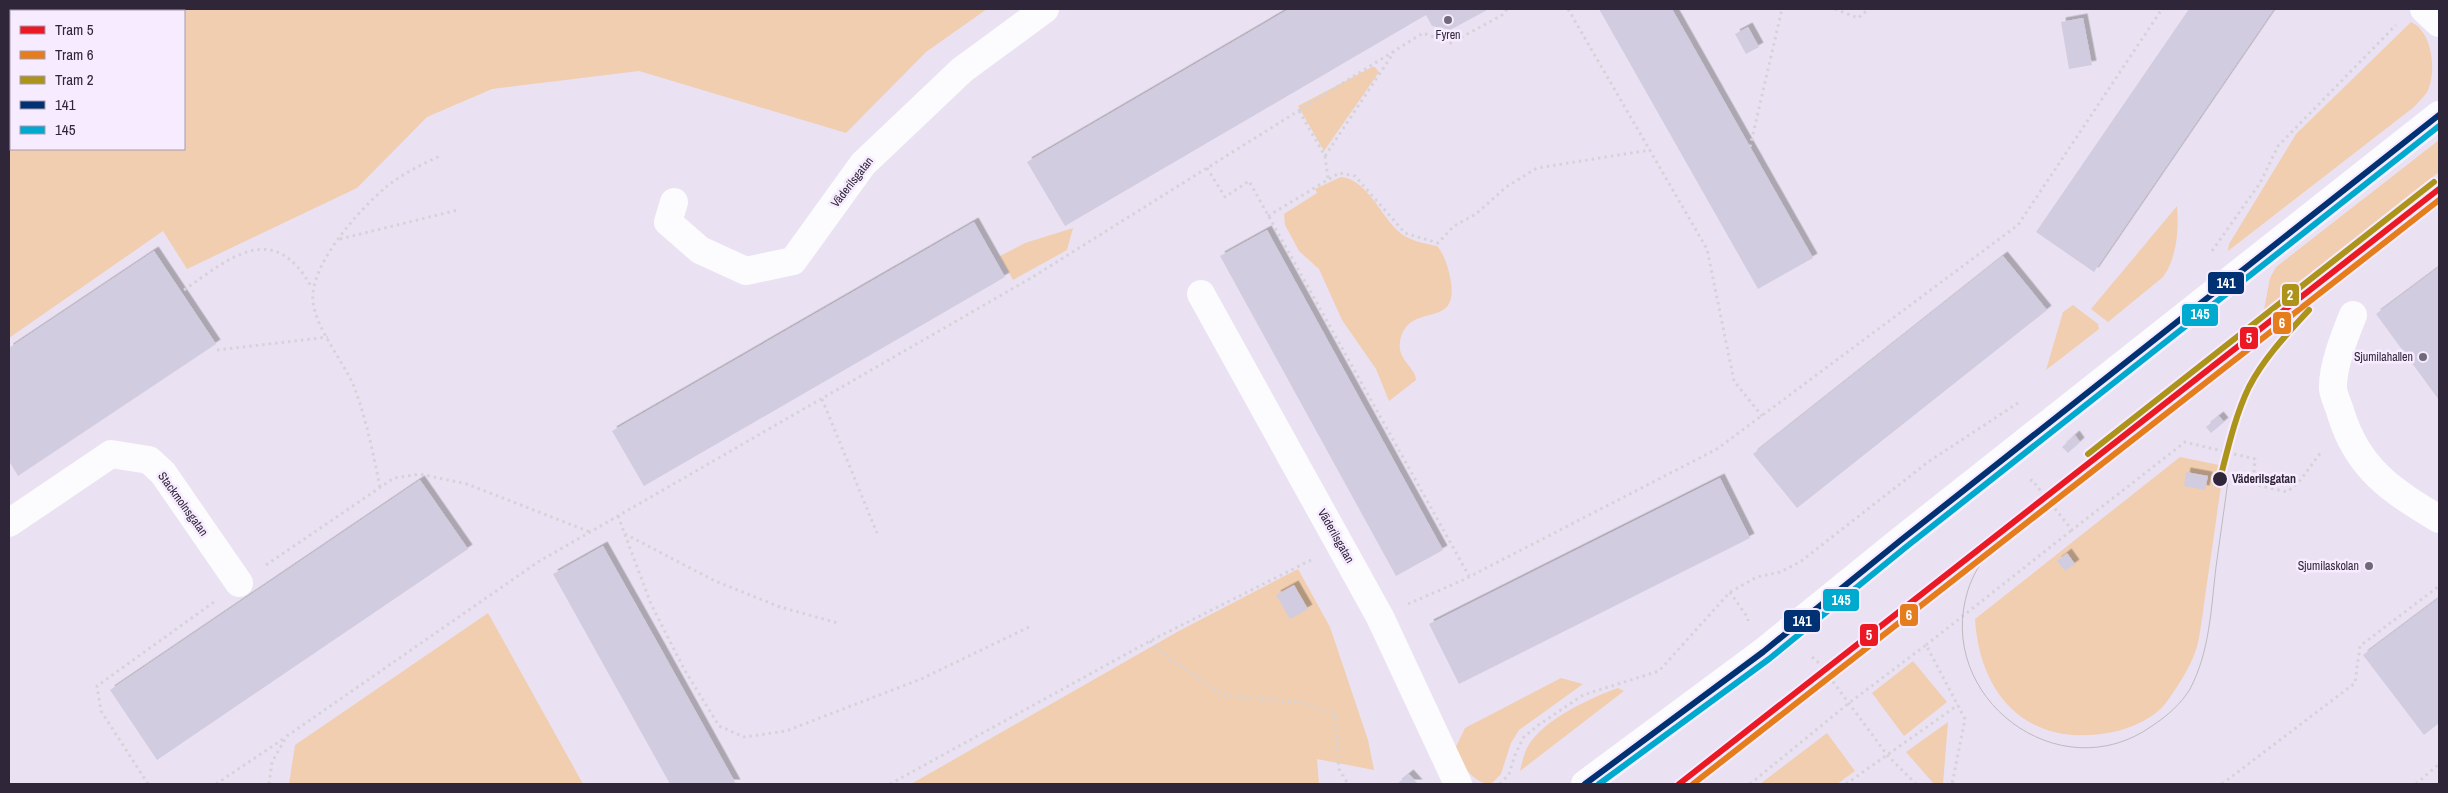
<svg xmlns="http://www.w3.org/2000/svg" width="2448" height="793" font-family="'Archivo Narrow',sans-serif">
<defs>
<filter id="shadow"><feDropShadow dx="4.5" dy="-4.5" stdDeviation="0" flood-color="#0004"/></filter>
</defs>
<rect width="100%" height="100%" fill="#eae2f2"/>
<g fill="#f1ceaf" fill-rule="evenodd">
<path d="M9,9H987L926,52L846,133L639,71L492,89L427,117L357,188L187,269L163,231L9,338ZM11,11H184V149H11Z"/>
<path d="M2411,22C2433,32 2437,73 2427,92C2423,98 2418,102 2414,107L2228,251L2229,244L2296,134Z"/>
<polygon points="1372,67 1375,67 1379,72 1324,151 1298,106"/>
<polygon points="2439,140 2439,172 2264,310 2270,278 2276,267"/>
<path d="M1341,177C1366,179 1381,215 1397,230C1408,241 1423,243 1437,246C1445,255 1449,270 1451,282C1458,332 1408,299 1400,342C1397,360 1416,368 1416,380L1389,401L1376,369L1342,320L1319,269L1299,251L1291,236L1285,225L1284,214L1317,193L1315,189Z"/>
<path d="M2177,206C2179,229 2177,258 2163,277L2108,322L2091,309Z"/>
<polygon points="1073,228 1067,250 1013,280 1000,256 1025,243"/>
<polygon points="2073,305 2098,324 2099,329 2046,370 2063,312"/>
<path d="M2180,457L2224,466C2218,505 2213,544 2207,583C2204,602 2202,623 2198,643C2193,663 2180,683 2168,700C2157,717 2132,728 2113,732C2031,749 1980,699 1975,619Z"/>
<polygon points="1298,569 1330,627 1368,740 1374,770 1317,759 1319,784 911,784 1177,632"/>
<polygon points="488,613 583,784 289,784 295,745"/>
<polygon points="1913,661 1947,702 1904,736 1872,693"/>
<path d="M1561,678L1583,684L1519,730L1511,743L1501,774L1491,784C1474,784 1462,765 1454,751L1465,728Z"/>
<path d="M1618,688L1624,691L1520,771C1522,763 1524,753 1528,746C1544,719 1590,698 1618,688Z"/>
<polygon points="1948,722 1943,784 1934,784 1906,752"/>
<polygon points="1827,733 1855,771 1837,784 1760,784"/>
</g>
<g fill="#d1cce0" filter="url(#shadow)">
<polygon points="1289,9 1489,9 1450,30 1432,26 1426,15 1065,226 1027,162"/>
<polygon points="1599,9 1672,9 1813,258 1758,289"/>
<polygon points="2189,9 2274,9 2094,272 2036,232"/>
<polygon points="2083,18 2092,65 2069,69 2061,22"/>
<polygon points="1748,27 1759,47 1746,54 1735,34"/>
<polygon points="974,222 1005,277 644,486 612,431"/>
<polygon points="1267,230 1443,550 1396,576 1220,256"/>
<polygon points="154,251 216,344 18,476 9,461 9,348"/>
<polygon points="2003,256 2047,310 1797,508 1753,454"/>
<polygon points="2439,267 2439,400 2376,314"/>
<polygon points="2219,416 2224,422 2211,433 2206,427"/>
<polygon points="2075,435 2080,442 2068,453 2062,447"/>
<polygon points="2186,472 2208,476 2205,490 2184,486"/>
<polygon points="1720,478 1750,538 1459,684 1429,624"/>
<polygon points="420,480 468,549 157,760 110,690"/>
<polygon points="603,546 661,649 736,784 670,784 553,574"/>
<polygon points="2067,553 2075,564 2065,571 2057,561"/>
<polygon points="1294,585 1308,609 1290,619 1276,595"/>
<polygon points="2439,598 2439,723 2424,735 2363,655"/>
<polygon points="1409,774 1418,784 1397,784"/>
</g>
<g fill="none" stroke-linecap="round" stroke-linejoin="round">
<g stroke="#d6d3d8" stroke-width="3" stroke-dasharray="2.5 4" stroke-linecap="butt">
<polyline points="1568,9 1707,249 1734,381 1762,416"/>
<polyline points="1835,9 1858,18 1869,9"/>
<polyline points="1299,111 1325,156 1328,179"/>
<polyline points="1750,147 1782,9"/>
<polyline points="1325,156 1394,52"/>
<polyline points="1207,168 1225,197 1249,181 1469,576"/>
<polyline points="1268,216 1339,173 1355,176 1405,233 1438,243 1454,226 1476,214 1506,187 1537,168 1650,150"/>
<polyline points="340,239 458,210"/>
<polyline points="2212,251 2260,183 2278,146 2396,25"/>
<path d="M184,290C231,257 274,219 312,288"/>
<polyline points="217,350 328,337"/>
<polyline points="822,399 877,533"/>
<polyline points="2030,481 2032,480 2072,530 2185,442 2255,459 2253,484 2287,492 2299,482 2321,452"/>
<path d="M380,487C373,453 366,417 353,384C342,360 316,328 313,302C309,265 359,210 386,187C403,173 423,164 442,155"/>
<polyline points="618,516 651,604 684,669 719,726 744,737 786,731 921,679 1029,627"/>
<polyline points="625,534 715,581 780,607 838,623"/>
<polyline points="266,565 394,478 420,474 467,484 590,532"/>
<polyline points="1730,592 1748,618 1748,621"/>
<polyline points="1408,604 1463,580 1717,449 2018,225 2162,9"/>
<polyline points="1150,641 1171,660 1226,696 1305,703 1335,714 1339,769 1348,784"/>
<polyline points="1926,645 2072,530"/>
<polyline points="1812,657 1819,663 1888,756 1916,784"/>
<polyline points="148,784 101,711 97,686 214,602"/>
<polyline points="216,784 286,737"/>
<polyline points="269,784 272,762 287,736 538,562 1031,278 1423,33 1451,43 1504,14 1507,9"/>
<polyline points="890,784 1150,641 1313,559"/>
<polyline points="1500,784 1509,774 1515,755 1523,738 1537,726 1583,695 1659,671 1730,592 1757,577 1780,572 1800,562 1928,462 2018,403"/>
<polyline points="1750,784 1849,703 1926,645 1965,719 1952,784"/>
<polyline points="1846,784 1958,705"/>
<polyline points="2222,784 2355,683 2360,646 2439,586"/>
<polyline points="2416,784 2439,764"/>
</g>
<g stroke="#fcfbfd" stroke-width="28">
<polyline points="2424,9 2439,23"/>
<polyline points="674,202 668,222 700,250 746,271 793,261 863,164 962,70 1045,9"/>
<polyline points="1201,294 1380,617 1458,784"/>
<path d="M2353,315C2345,335 2332,367 2333,389C2334,397 2339,406 2341,414C2358,469 2392,491 2439,519"/>
<polyline points="9,523 111,454 149,460 163,473 239,583"/>
<polyline points="1585,784 1763,652 1901,540 2439,115"/>
</g>
<path stroke="#bcbabe" stroke-width="1" d="M2024,515C2001,537 1978,559 1968,590C1934,697 2059,792 2152,726C2167,716 2181,704 2190,689C2210,651 2211,608 2216,567C2220,538 2224,510 2228,481"/>
<g stroke="#f6ebff" stroke-width="10">
<polyline id="bus-1" points="1585,784 1763,652 1901,540 2439,115"/>
</g>
<g stroke="#f6ebff" stroke-width="10">
<polyline id="bus-2" points="1599,784 1769,659 1906,547 2439,126"/>
</g>
<use href="#bus-1" stroke="#003273" stroke-width="6"/>
<use href="#bus-2" stroke="#00a9ce" stroke-width="6"/>
<g stroke="#f6ebff" stroke-width="10">
<polyline id="tram-1" points="1679,784 2439,189"/>
</g>
<g stroke="#f6ebff" stroke-width="10">
<polyline id="tram-2" points="1693,784 2439,200"/>
</g>
<g stroke="#f6ebff" stroke-width="10">
<g id="tram-3">
<polyline points="2088,454 2434,182"/>
<path d="M2220,479C2228,448 2235,416 2249,387C2264,358 2287,334 2309,310"/>
</g>
</g>
<use href="#tram-1" stroke="#eb1923" stroke-width="6"/>
<use href="#tram-2" stroke="#e67d1c" stroke-width="6"/>
<use href="#tram-3" stroke="#ab9419" stroke-width="6"/>
</g>
<g fill="#71687a" stroke="#f6ebff" stroke-width="2">
<circle cx="1448" cy="20" r="5"/>
<circle cx="2423" cy="357" r="5"/>
<circle cx="2369" cy="566" r="5"/>
</g>
<circle fill="#302639" stroke="#f6ebff" stroke-width="2" cx="2220" cy="479" r="8"/>
<g text-anchor="middle" stroke-width="5" stroke-linejoin="round" paint-order="stroke">
<g font-size="12" fill="#302639" stroke="#f6ebff" text-anchor="end">
<text x="1448" y="39" text-anchor="middle">Fyren</text>
<text x="2413" y="361">Sjumilahallen</text>
<text x="2359" y="570">Sjumilaskolan</text>
</g>
<g font-size="12" fill="#302639" stroke="#f6ebff">
<text transform="translate(852 182) rotate(-52)" y="4">Väderilsgatan</text>
<text transform="translate(183 504) rotate(54)" y="4">Stackmolnsgatan</text>
<text transform="translate(1336 536) rotate(60)" y="4">Väderilsgatan</text>
</g>
<g font-size="12" font-weight="bold" fill="#302639" stroke="#f6ebff" text-anchor="start">
<text x="2232" y="483">Väderilsgatan</text>
</g>
</g>
<g stroke="#f6ebff" stroke-width="2">
<rect x="2207" y="271" width="38" height="24" rx="5" fill="#003273"/>
<rect x="2281" y="283" width="19" height="24" rx="5" fill="#ab9419"/>
<rect x="2181" y="303" width="38" height="24" rx="5" fill="#00a9ce"/>
<rect x="2272" y="311" width="20" height="24" rx="5" fill="#e67d1c"/>
<rect x="2239" y="326" width="20" height="24" rx="5" fill="#eb1923"/>
<rect x="1822" y="588" width="38" height="24" rx="5" fill="#00a9ce"/>
<rect x="1899" y="603" width="20" height="24" rx="5" fill="#e67d1c"/>
<rect x="1783" y="609" width="38" height="24" rx="5" fill="#003273"/>
<rect x="1859" y="623" width="20" height="24" rx="5" fill="#eb1923"/>
</g>
<g font-size="14" text-anchor="middle" font-weight="bold" fill="#fff">
<text x="2226" y="288">141</text>
<text x="2290" y="300">2</text>
<text x="2200" y="319">145</text>
<text x="2282" y="328">6</text>
<text x="2249" y="343">5</text>
<text x="1841" y="605">145</text>
<text x="1909" y="620">6</text>
<text x="1802" y="626">141</text>
<text x="1869" y="640">5</text>
</g>
<rect width="2448" height="793" fill="none" stroke="#302639" stroke-width="20"/>
<rect x="10" y="10" width="175" height="140" fill="#f6ebff" stroke="#a79cb0"/>
<rect x="20" y="26" width="25" height="8" fill="#eb1923" stroke="#a79cb0"/>
<text x="55" y="35" font-size="15" fill="#302639">Tram 5</text>
<rect x="20" y="51" width="25" height="8" fill="#e67d1c" stroke="#a79cb0"/>
<text x="55" y="60" font-size="15" fill="#302639">Tram 6</text>
<rect x="20" y="76" width="25" height="8" fill="#ab9419" stroke="#a79cb0"/>
<text x="55" y="85" font-size="15" fill="#302639">Tram 2</text>
<rect x="20" y="101" width="25" height="8" fill="#003273" stroke="#a79cb0"/>
<text x="55" y="110" font-size="15" fill="#302639">141</text>
<rect x="20" y="126" width="25" height="8" fill="#00a9ce" stroke="#a79cb0"/>
<text x="55" y="135" font-size="15" fill="#302639">145</text>
</svg>
